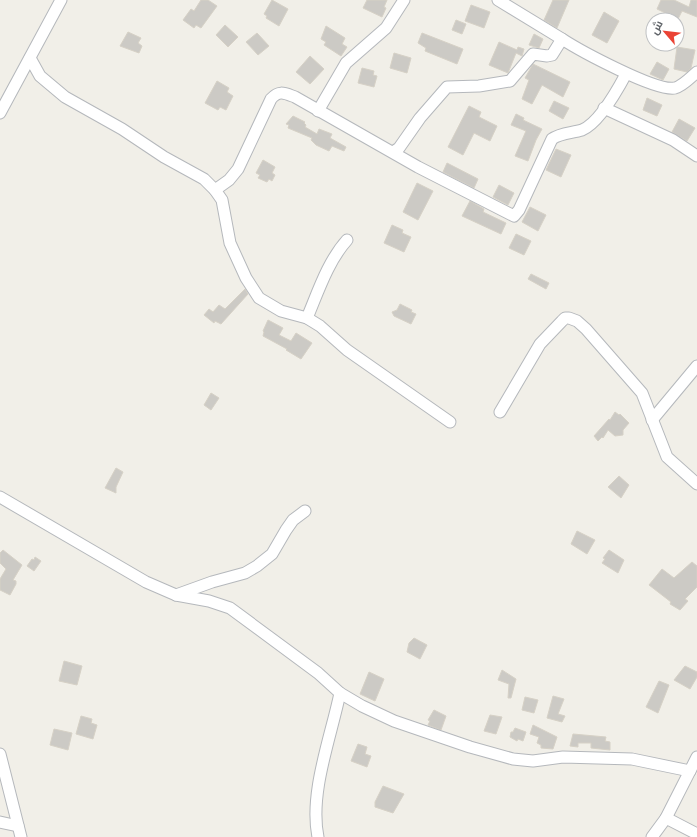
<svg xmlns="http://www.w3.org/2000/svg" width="697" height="837" font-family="'IBM Plex Sans',Cairo,sans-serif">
<rect width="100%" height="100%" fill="#f1efe8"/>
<g fill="#cccac5" stroke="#d6d1c6">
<polygon points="201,0 208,0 217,6 201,28 196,25 194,28 183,20 191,9 194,11"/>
<polygon points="272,0 288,9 279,26 266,18 267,16 264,14"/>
<polygon points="367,0 387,0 384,7 386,8 382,17 363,8"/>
<polygon points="553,0 569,0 557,28 544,20"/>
<polygon points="661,0 674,0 689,7 691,0 697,0 697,17 682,11 678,19 657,9"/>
<polygon points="471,5 490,12 484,28 465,21"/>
<polygon points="604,12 619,21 607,43 592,35"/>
<polygon points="456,20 466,24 462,34 452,30"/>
<polygon points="225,25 238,37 228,47 216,35"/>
<polygon points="326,26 345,38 342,44 347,47 341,56 324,45 326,42 321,39"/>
<polygon points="128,32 141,38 138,43 142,46 139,53 120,46"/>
<polygon points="257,33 269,46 258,55 246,42"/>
<polygon points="422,33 463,49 457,64 425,51 426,48 418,43"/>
<polygon points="534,34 543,39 539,48 529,45"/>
<polygon points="499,42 517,50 518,47 524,49 522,56 516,53 508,73 489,65"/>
<polygon points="677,47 695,50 691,68 687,72 674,69"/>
<polygon points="394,53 411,58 407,73 390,68"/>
<polygon points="310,56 324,69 310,84 296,72"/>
<polygon points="657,62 669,69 663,80 650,74"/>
<polygon points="533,64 570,82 563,97 542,85 532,104 522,99 529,80 525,78"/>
<polygon points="362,68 374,71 373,75 377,76 374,87 358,83"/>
<polygon points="217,81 229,88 227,92 233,96 226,110 220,107 218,110 205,103"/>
<polygon points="647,98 662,105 657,116 643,110"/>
<polygon points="554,101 569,108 563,119 549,111"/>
<polygon points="469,106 481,112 479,117 497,126 490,141 474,133 463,155 448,147"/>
<polygon points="516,114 524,118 523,120 542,129 536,140 528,161 515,156 526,131 511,125"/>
<polygon points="293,116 305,122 304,123 306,125 305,127 317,134 319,129 332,134 330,138 346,147 344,151 332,146 329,151 316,145 311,140 312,138 288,128 289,125 286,124"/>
<polygon points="679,119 695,128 687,141 672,132"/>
<polygon points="556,149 571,155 561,177 546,170"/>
<polygon points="263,160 275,167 272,173 275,175 272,181 269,179 267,182 258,178 260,175 256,173"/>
<polygon points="447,163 478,179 474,188 443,172"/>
<polygon points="417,183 433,191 418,220 403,212"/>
<polygon points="499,185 514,193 508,205 493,197"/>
<polygon points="470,201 484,209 483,212 506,223 501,234 462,216"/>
<polygon points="530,207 546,215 538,231 522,222"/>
<polygon points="392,225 403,230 402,233 411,237 404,252 384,243"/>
<polygon points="516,234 531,241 524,255 509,248"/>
<polygon points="531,274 549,283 546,289 528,279"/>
<polygon points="245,289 248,294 221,324 215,321 214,323 204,315 209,309 213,312 219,305 225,309"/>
<polygon points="400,304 412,310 411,312 416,314 411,324 394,316 392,312 397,310"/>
<polygon points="268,320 283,328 279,335 291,341 296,333 312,343 301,359 286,350 287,349 263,336 264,332 263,331"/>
<polygon points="211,393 219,398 211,410 204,405"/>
<polygon points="615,412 619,415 620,414 629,423 623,430 623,435 615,436 608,430 603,438 602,437 598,441 594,436 609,419 610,420"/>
<polygon points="116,468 123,472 116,487 116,493 105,488"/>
<polygon points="619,476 629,485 621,498 608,487"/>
<polygon points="577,531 595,540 587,554 571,544"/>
<polygon points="3,550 22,565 13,580 16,581 16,584 10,595 0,590 0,579 6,569 0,563 0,553"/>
<polygon points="609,550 624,560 618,573 602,563 605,559 603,558"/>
<polygon points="35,557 41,561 34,571 27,566 32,559 34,560"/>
<polygon points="692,562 697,566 697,587 685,599 688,601 680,610 670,604 671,602 649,585 662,569 674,578"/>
<polygon points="414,638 427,645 420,659 407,652 409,643"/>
<polygon points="64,661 82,666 77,685 59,681"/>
<polygon points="685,666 697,672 697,677 690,689 674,680"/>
<polygon points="502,670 516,679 511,698 508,698 509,684 498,680"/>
<polygon points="369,672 384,679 375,701 360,694"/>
<polygon points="659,681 669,685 658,713 646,707"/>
<polygon points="553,696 564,699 558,714 565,716 562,722 547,718"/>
<polygon points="525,697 538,700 534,713 522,710"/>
<polygon points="434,710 446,716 441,730 428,725 430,721 428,720"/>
<polygon points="490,715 502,717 496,734 484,731"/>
<polygon points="81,716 92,719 91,723 97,725 93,739 76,734"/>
<polygon points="533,725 557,737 553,749 541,748 541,745 537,743 539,737 530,734"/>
<polygon points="515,728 526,732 523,741 518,739 517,741 510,737 511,732 513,732"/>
<polygon points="54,729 72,733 68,750 50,745"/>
<polygon points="573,734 606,737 605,741 610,742 610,750 591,748 591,743 578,743 578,747 570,746"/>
<polygon points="358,744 367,747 365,754 371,756 367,767 351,761"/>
<polygon points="383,786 404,794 393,813 375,807 375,802"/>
</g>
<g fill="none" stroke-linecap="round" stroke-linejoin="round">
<g stroke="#b5b8bc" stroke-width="13">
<g id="minor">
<polyline points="498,0 562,39"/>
<path d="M30,58L40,76L65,97L122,129L164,157L204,179L215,190L222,200L230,243L246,278L259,298L281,311L307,318C318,292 328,261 347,240"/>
<polyline points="604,108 673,140 697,156"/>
<polyline points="318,111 346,63 386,28 404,0"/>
<polyline points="0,113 61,0"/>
<path d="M393,152L399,148L420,118L447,87L479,86L510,81L533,54L547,56L552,55L562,39C579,50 656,92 675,88C683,86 691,77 697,72"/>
<path d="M215,190L229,180L238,169L271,99C279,90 284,93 295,97L418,167L514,216L519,210L552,139C560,133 572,133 582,130C599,123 618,89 626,74"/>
<polyline points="307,318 320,326 347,350 450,422"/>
<polyline points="500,412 540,344 562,321 565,318 569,318 577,321 586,329 642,393 667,457 697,484"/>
<polyline points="652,420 697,366"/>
<polyline points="0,497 146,582 176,595 209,601 230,608 318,673 340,693 362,706 394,721 470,747 513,759 533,761 563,757 632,759 690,771"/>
<polyline points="176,595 212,582 245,573 257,566 272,554 286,530 293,520 305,511"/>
<polyline points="0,754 21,837"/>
<polyline points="666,818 697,834"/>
<polyline points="0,822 18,826"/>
<path d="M318,837C309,793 331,737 340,693"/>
<polyline points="652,837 666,818 697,757"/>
</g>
</g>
<use href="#minor" stroke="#fff" stroke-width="11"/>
</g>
<g transform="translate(665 32) rotate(298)"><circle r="19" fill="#ffffff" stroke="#bfc1c3"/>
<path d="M0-3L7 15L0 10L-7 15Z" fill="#ea4335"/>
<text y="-6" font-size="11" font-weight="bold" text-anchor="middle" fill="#5f6368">ش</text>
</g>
</svg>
